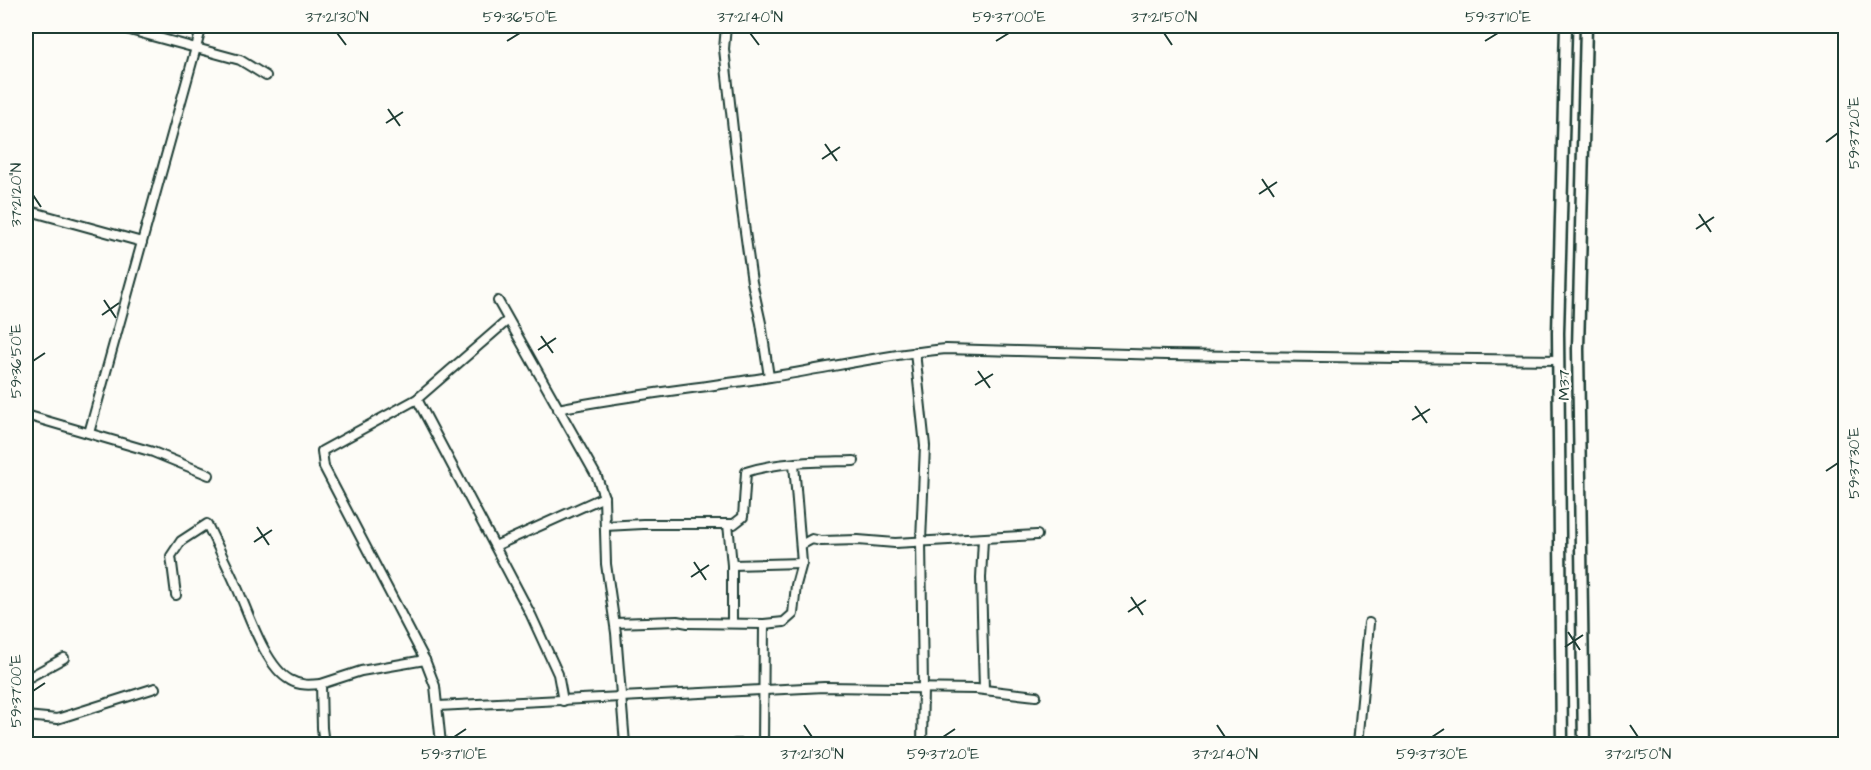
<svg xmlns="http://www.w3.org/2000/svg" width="1871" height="770" font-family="'Architects Daughter',sans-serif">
<rect width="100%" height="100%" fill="#fdfcf7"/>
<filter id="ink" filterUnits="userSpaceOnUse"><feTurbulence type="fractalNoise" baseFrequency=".0167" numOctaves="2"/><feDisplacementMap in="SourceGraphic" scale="12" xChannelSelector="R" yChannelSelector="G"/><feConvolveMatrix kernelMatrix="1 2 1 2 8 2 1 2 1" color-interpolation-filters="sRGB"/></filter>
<g filter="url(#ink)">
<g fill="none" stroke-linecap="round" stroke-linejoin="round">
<g stroke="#1f3d34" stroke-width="12">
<g id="minor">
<polyline points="115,26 240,60 266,76"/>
<polyline points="726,26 724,49 742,210 752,282 761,323 769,377"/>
<polyline points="26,210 142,242"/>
<polyline points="498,301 597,477 604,497 606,564 616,633 625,744"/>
<polyline points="915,352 925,446 921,541 923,688 922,744"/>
<polyline points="417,399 531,615 558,674 563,701"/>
<path d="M558,409C628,395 699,388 770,377C829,368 887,354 946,349L1166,355L1559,360"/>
<polyline points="26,415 153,452 209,475"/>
<polyline points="89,433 202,26"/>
<polyline points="728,524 732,565 732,623"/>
<path d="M605,526L643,524H734L743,517L746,472C780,461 819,462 854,461"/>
<polyline points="983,539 981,578 984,689"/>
<polyline points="801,545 812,539 821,541 858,540 895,543 1037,535"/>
<polyline points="495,546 604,497"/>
<polyline points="732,565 802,563"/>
<path d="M176,595L171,556L181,541L207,524C216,543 226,563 235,583C247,608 264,666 290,680C300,686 310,685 321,684"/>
<polyline points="615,623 677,621 688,623 764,624 784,622 793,614 796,585 802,563 794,464"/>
<polyline points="26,679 64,658"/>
<polyline points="438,706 824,687 976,689 1036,696"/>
<polyline points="26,716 57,719 155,688"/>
<polyline points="248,744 324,744"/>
<polyline points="324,744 322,728 321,684 361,671 425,660"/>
<polyline points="441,744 435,686 425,660 324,467 322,451 417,399 508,320"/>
<polyline points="735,744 757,744"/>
<polyline points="763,744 764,624"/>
<polyline points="1358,744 1369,623"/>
</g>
</g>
<g stroke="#1f3d34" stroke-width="15">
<g id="highway">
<polyline points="1562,744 1558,333 1566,26"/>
<polyline points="1584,744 1578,349 1586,26"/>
</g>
</g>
<use href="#minor" stroke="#fdfcf7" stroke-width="8"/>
<use href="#highway" stroke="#fdfcf7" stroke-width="10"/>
</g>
</g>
<path fill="none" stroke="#1f3d34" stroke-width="2" d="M337,33L346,45M750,33L759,45M1164,33L1172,45M507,41L520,33M996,41L1009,33M1485,41L1498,33M388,109L400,126M386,123L403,112M1826,142L1838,133M825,144L837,161M822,159L840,147M1262,179L1274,197M1259,194L1277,182M33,195L41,207M1699,214L1711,232M1696,229L1714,217M104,300L116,318M102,315L119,303M541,336L553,353M538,350L556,338M33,361L45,353M978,371L990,388M975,385L993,374M1415,406L1427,423M1412,420L1430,409M1826,471L1838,463M257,527L269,545M254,542L272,530M694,562L706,580M691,577L709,565M1131,597L1143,615M1128,612L1146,600M1568,632L1580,650M1565,647L1583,635M33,691L45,683M804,725L812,737M1217,725L1225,737M1630,725L1638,737M454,737L466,729M943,737L955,729M1432,737L1444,729"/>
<g text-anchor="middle" stroke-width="5" stroke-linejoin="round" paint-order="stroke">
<g font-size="16" fill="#1f3d34" stroke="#fdfcf7">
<text transform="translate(1563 385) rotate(-91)" y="6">M37</text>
</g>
</g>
<rect width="1871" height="770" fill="none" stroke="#fdfcf7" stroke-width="66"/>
<rect x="33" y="33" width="1805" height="704" fill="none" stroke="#1f3d34" stroke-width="2"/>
<g font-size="15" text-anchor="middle" fill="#1f3d34">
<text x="337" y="22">37°21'30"N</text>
<text x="520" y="22">59°36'50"E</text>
<text x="750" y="22">37°21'40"N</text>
<text x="1009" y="22">59°37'00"E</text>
<text x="1164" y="22">37°21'50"N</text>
<text x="1498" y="22">59°37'10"E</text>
<text transform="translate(1854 133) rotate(-90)" y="5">59°37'20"E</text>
<text transform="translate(16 195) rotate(-90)" y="5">37°21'20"N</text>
<text transform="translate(16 361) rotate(-90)" y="5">59°36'50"E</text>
<text transform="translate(1854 463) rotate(-90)" y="5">59°37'30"E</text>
<text transform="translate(16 691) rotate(-90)" y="5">59°37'00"E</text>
<text x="454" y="759">59°37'10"E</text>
<text x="812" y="759">37°21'30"N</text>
<text x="943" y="759">59°37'20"E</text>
<text x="1225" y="759">37°21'40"N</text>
<text x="1432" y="759">59°37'30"E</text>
<text x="1638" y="759">37°21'50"N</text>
</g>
</svg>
